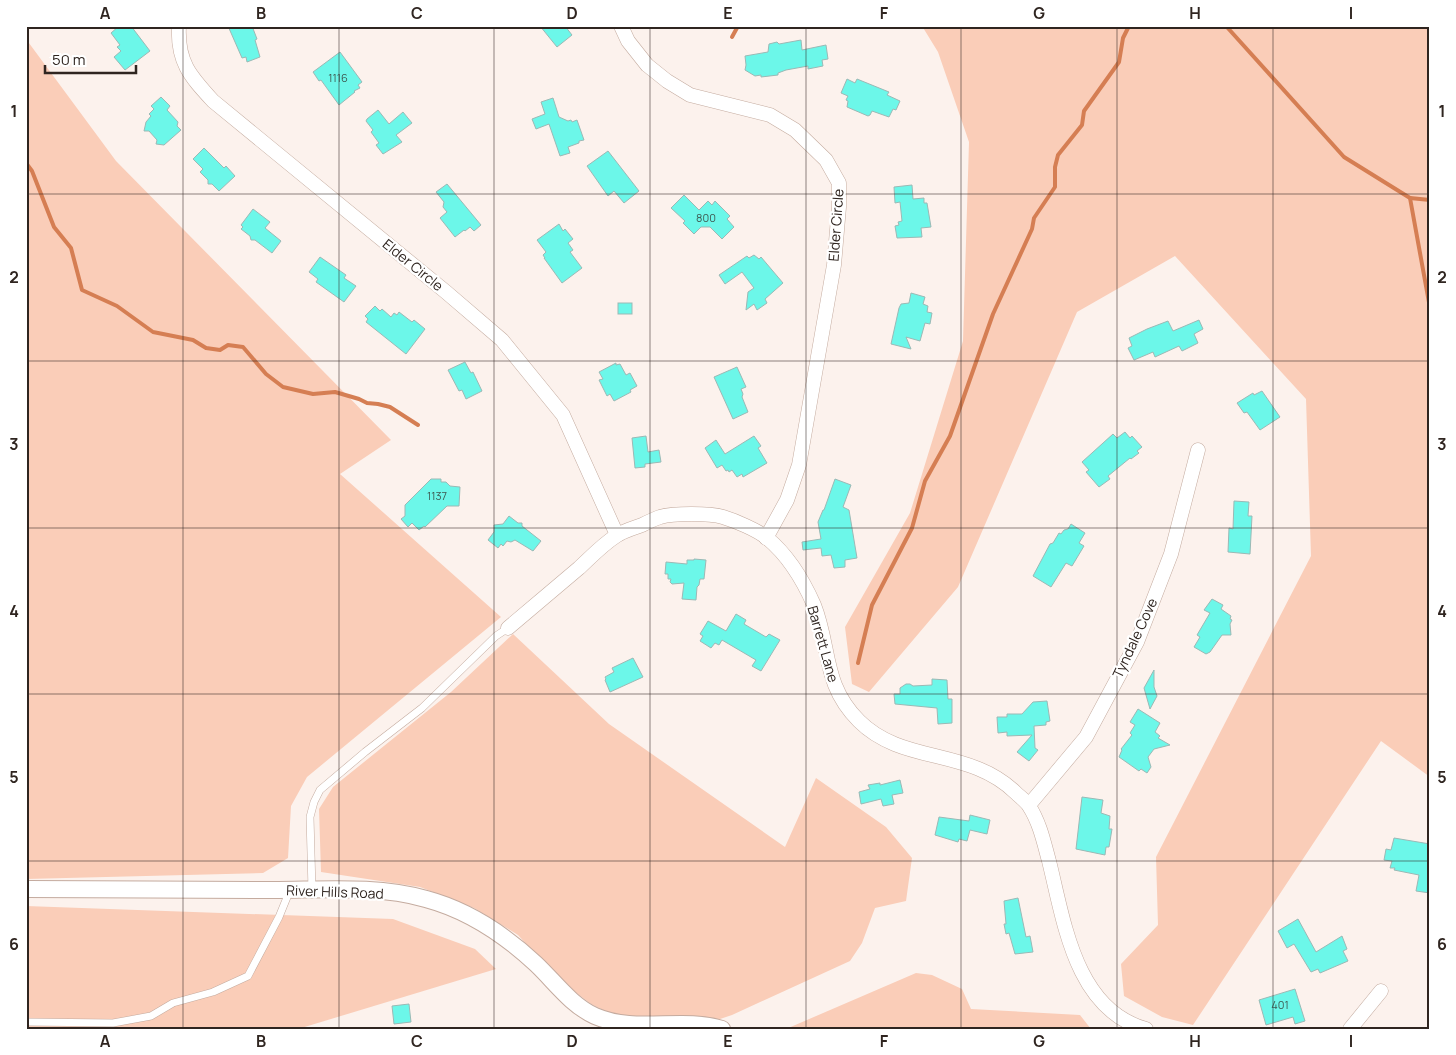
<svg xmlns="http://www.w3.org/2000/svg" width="1456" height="1055" font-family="Manrope,sans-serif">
<rect width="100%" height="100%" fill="#fcf2ed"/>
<g fill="#facdb8">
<polygon points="922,26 1430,26 1430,777 1381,741 1193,1025 1162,1017 1124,996 1121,964 1158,925 1156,857 1311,556 1306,399 1175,256 1077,312 958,587 869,692 852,684 845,627 910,513 963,341 969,142 938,52"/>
<polygon points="26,39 116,161 391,440 340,474 501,617 307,777 291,806 288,858 263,873 26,879"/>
<polygon points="513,634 609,724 785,847 816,778 886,827 912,858 906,901 875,908 862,943 850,961 732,1015 714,1021 613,1015 591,1004 559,980 518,935 474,908 420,887 321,872 319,809 333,787 451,692"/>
<polygon points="26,906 393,919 475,949 496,969 298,1029 26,1029"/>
<polygon points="916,973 932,975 962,989 971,1009 1080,1015 1091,1029 786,1029"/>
</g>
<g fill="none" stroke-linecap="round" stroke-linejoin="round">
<g stroke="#d57e53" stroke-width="4">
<polyline points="1226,26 1344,157 1410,198 1430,308"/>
<polyline points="732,37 738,26"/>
<polyline points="26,163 32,171 54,227 71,248 82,290 117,306 153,332 193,340 206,348 220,350 228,345 243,347 266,374 283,387 313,394 335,392 359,399 367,403 378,404 390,407 418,425"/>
<polyline points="1410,198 1430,200"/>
<polyline points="858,663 872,605 912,528 925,481 950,436 993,314 1032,229 1034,218 1055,187 1055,167 1058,155 1082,125 1084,111 1119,62 1123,38 1129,26"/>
</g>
</g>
<g fill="#6cf7e9" stroke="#9bb9b5">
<polygon points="119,26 131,26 150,51 125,70 114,57 121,51 117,47 120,45 111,33"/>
<polygon points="228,26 252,26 257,39 255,40 260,57 247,62 246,57 242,58"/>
<polygon points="540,26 565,26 572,35 557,47"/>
<polygon points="801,40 802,50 826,45 828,59 822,60 823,66 808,69 808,66 786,70 778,73 778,75 761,77 761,75 755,76 745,70 746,65 745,56 768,52 769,44 777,42 779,44"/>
<polygon points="340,52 362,82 358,85 360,88 354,91 355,92 339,105 321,80 319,81 313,72"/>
<polygon points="847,79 855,83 857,79 889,92 887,95 900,101 896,110 893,109 889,117 872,111 870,115 868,116 847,107 848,101 846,100 848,96 841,93"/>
<polygon points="161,97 170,106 167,110 178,122 177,126 181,130 164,145 156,144 157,140 149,131 144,131 146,122 151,116 149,114 154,109 151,106"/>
<polygon points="553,98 559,117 568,121 571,120 572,122 577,120 584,140 579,141 579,143 568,147 570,153 560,156 549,124 536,129 532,119 545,114 541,102"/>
<polygon points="378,110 389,124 403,112 412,123 396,135 402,142 383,154 376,145 379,143 371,132 373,130 366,121 367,119"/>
<polygon points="204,148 224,168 226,166 235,176 219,191 212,184 208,184 208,180 200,172 203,169 193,159"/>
<polygon points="608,151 639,191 624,203 614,191 608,196 587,166"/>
<polygon points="447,184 481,225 474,231 470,227 465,231 464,230 455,237 440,218 447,212 443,207 444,202 436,192"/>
<polygon points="912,185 913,199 924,198 924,203 927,203 931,227 921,228 922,237 897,238 895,226 899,225 898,222 902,221 900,202 895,203 894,187"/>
<polygon points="684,195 699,210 708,201 712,205 715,201 730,216 727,219 734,227 722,239 710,227 701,227 694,234 683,223 685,221 671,208"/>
<polygon points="253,209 270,222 265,228 281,241 272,253 255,240 251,240 250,236 241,229 243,227 241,225"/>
<polygon points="559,224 563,231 565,229 573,239 568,243 573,250 570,252 582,268 562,283 544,258 545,258 543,255 546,252 537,240"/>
<polygon points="754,255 759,259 761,257 783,283 765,299 767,303 757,310 754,304 746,310 748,292 754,288 742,272 725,284 719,275 747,256 749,258"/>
<polygon points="320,257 346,275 344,278 356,286 344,302 316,282 318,279 309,272"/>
<polygon points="911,293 925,297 923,304 928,306 927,312 932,313 930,324 925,323 920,341 906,337 911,349 891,344 899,308 901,304 909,303"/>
<rect x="618" y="303" width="14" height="11"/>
<polygon points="375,306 380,311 382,309 391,317 394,313 397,315 399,312 412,322 414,320 425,329 406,354 366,322 368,319 365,316"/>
<polygon points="1199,320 1203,329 1194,334 1198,343 1182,351 1179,346 1155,357 1153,352 1134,360 1128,348 1132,346 1129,338 1147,329 1168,321 1173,331"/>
<polygon points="465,362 471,373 473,372 482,391 466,399 462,390 459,391 448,370"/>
<polygon points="616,363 616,365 620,364 626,375 630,373 637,386 630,390 631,392 614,401 610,394 607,396 599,380 603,379 599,372"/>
<polygon points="737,367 746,387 741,389 743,394 742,397 748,412 733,419 714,377"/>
<polygon points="1262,391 1280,417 1260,430 1247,412 1244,413 1237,403 1253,393 1254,395"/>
<polygon points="1125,432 1130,438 1132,436 1142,447 1137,451 1139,453 1131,459 1130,458 1108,476 1110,479 1099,487 1086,472 1089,470 1082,462 1113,434 1117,438"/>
<polygon points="646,436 648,452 659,450 661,462 645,464 645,467 635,468 632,438"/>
<polygon points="754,436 761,446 758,448 767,463 743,477 742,474 737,477 732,470 729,472 728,470 726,471 722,465 717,468 705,448 716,440 725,454"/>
<polygon points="431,479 441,479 441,482 446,482 450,486 460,487 459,506 447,506 425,527 424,526 419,530 412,523 408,527 401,519 405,516 405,505"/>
<polygon points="835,479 851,485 843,507 849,510 857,558 845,560 845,567 834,568 831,555 822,556 821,548 803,550 802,542 821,539 818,522 823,510 824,510"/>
<polygon points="1234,501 1249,502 1248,516 1252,516 1250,554 1228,552 1229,528 1233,529"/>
<polygon points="509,516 518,523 522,523 522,526 541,541 533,551 515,540 511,542 507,541 503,546 501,544 498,548 488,540 494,532 494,525 503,524"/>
<polygon points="1071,524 1085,533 1079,543 1084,546 1072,566 1066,563 1051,587 1033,576 1050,544 1053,543 1059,533 1061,534 1064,530 1068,529"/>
<polygon points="694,559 706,560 704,579 700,579 699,585 697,587 696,600 682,599 684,583 672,584 670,582 671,579 668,579 668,574 665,574 666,562 687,564 687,560 694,560"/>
<polygon points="1212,599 1223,605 1221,609 1231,616 1230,619 1232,620 1230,624 1231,635 1222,635 1210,652 1206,654 1194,647 1200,637 1197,635 1210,613 1204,610"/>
<polygon points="736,614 746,620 744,624 766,637 769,634 780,640 761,671 752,666 756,660 722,640 719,645 715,643 711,648 700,641 703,636 700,634 708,621 726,631"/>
<polygon points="633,658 643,677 610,692 605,680 606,679 605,677 614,672 612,668"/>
<polygon points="1154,670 1154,687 1157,696 1150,709 1144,688"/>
<polygon points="932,679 947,680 948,699 952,699 952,723 938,724 937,708 895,704 894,694 900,694 900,688 906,684 910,684 913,686 932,685"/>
<polygon points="1047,701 1050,721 1046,722 1046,725 1034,726 1035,748 1038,750 1029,761 1017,752 1032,735 1007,736 1007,732 998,733 997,717 1007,717 1007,714 1022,714 1033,702"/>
<polygon points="1138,709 1160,723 1155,732 1160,736 1158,738 1170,745 1154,749 1148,757 1151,767 1147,773 1141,769 1139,771 1119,757 1122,750 1121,749 1132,735 1130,733 1135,725 1130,722"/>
<polygon points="900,780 903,793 892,795 894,804 883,806 881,799 861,804 859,792 870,789 868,785 880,783 880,785"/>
<polygon points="1082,797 1103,800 1101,813 1110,816 1109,829 1112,829 1109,847 1106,847 1105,855 1076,849"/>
<polygon points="970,815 990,820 987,834 970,830 967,841 959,839 958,842 935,835 939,817 969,821"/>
<polygon points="1394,838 1430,844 1430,893 1416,891 1419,875 1394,870 1395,868 1390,868 1392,861 1384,860 1386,849 1391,850"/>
<polygon points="1018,898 1026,937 1030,936 1033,952 1015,954 1009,933 1006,934 1004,924 1006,924 1004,901"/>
<polygon points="1298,919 1316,952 1342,936 1347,949 1343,951 1348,961 1320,973 1318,969 1311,972 1294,944 1287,948 1278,931"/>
<polygon points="1295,989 1305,1021 1295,1024 1293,1017 1266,1025 1259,1000"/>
<polygon points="409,1004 411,1022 394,1024 392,1006"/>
</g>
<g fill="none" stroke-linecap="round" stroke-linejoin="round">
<g stroke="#c4ab9f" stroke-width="8">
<g id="service">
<polyline points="312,890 310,817 314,802 320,790 365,752 422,708 496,636 508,628"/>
<polyline points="26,1022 113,1023 151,1016 173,1003 213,992 248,976 279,917 290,890"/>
</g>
</g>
<g stroke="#c4ab9f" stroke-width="15">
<g id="minor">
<path d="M179,26C177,62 190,76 213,101L446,292L502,340L563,415L617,535"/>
<polyline points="621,26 628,41 647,65 667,81 690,95 770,115 795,130 826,160 839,183 839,207 834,265 799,465 787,500 766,538"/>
<path d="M508,628C532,608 555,588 579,568C591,557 602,545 616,536C623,531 634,528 642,525C648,522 654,519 660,517C673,513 710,513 723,517C736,521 757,530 767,538C789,556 803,580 814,605C831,648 822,684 859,721C903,765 969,747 1016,793C1020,797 1026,801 1029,806C1040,823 1044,843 1049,861C1064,921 1075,1010 1146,1029"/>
<polyline points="1029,805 1086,737 1137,642 1171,554 1198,450"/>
<polyline points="1350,1029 1381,991"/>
</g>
</g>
<g stroke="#c4ab9f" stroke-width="18">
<path id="tertiary" d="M26,889C108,889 190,890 272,890C323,890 377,885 426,899C467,910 505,935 536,964C555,982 571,1005 595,1016C636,1034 681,1016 722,1029"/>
</g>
<use href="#service" stroke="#fff" stroke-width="7"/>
<use href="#minor" stroke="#fff" stroke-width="14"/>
<use href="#tertiary" stroke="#fff" stroke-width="16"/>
</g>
<path fill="none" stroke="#2f2520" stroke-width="1" stroke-opacity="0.55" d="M183,26V1029M339,26V1029M494,26V1029M650,26V1029M806,26V1029M961,26V1029M1117,26V1029M1273,26V1029M26,194H1430M26,361H1430M26,528H1430M26,694H1430M26,861H1430"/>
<g text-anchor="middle" stroke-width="4.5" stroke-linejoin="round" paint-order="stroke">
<g font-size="11" fill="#3e5a52">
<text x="338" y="82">1116</text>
<text x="706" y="222">800</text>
<text x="437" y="500">1137</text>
<text x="1280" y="1009">401</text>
</g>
<g font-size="14" fill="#2f2520" stroke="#fff">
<text transform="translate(836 225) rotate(-86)" y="5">Elder Circle</text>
<text transform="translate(413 265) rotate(39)" y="5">Elder Circle</text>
<text transform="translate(1135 638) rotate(-65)" y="5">Tyndale Cove</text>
<text transform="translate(823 644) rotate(74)" y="5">Barrett Lane</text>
<text transform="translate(335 892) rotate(2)" y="5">River Hills Road</text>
</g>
</g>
<rect width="1456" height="1055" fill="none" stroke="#ffffff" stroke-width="55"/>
<path d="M45 65v8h91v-8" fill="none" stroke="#2f2520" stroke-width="2.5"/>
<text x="52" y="65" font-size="15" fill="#2f2520" stroke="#ffffff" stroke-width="4" paint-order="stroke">50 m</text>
<rect x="28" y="28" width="1400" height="1000" fill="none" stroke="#2f2520" stroke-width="2"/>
<g font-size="16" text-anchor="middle" font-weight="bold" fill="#2f2520">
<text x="105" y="19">A</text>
<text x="261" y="19">B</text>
<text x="417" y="19">C</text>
<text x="572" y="19">D</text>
<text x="728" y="19">E</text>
<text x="884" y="19">F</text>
<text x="1039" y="19">G</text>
<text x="1195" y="19">H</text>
<text x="1351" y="19">I</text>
<text x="14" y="117">1</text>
<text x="1442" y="117">1</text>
<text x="14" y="283">2</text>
<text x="1442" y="283">2</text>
<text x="14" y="450">3</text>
<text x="1442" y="450">3</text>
<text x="14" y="617">4</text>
<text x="1442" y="617">4</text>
<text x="14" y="783">5</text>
<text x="1442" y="783">5</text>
<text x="14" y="950">6</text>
<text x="1442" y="950">6</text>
<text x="105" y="1047">A</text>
<text x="261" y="1047">B</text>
<text x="417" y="1047">C</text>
<text x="572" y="1047">D</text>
<text x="728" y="1047">E</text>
<text x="884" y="1047">F</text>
<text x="1039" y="1047">G</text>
<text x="1195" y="1047">H</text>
<text x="1351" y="1047">I</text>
</g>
</svg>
